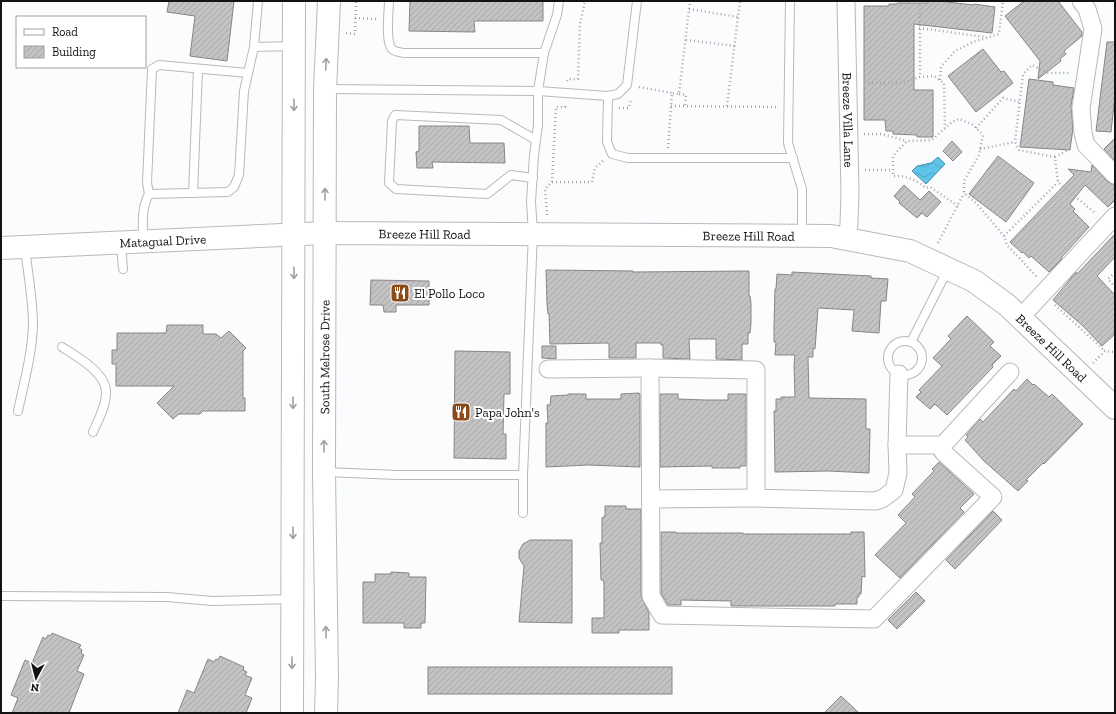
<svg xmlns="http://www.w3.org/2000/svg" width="1116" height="714" font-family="'Zilla Slab',serif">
<defs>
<pattern id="water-waves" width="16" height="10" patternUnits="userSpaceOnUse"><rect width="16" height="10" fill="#5fc4e9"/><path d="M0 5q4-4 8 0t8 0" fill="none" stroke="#52a7c7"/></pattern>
<pattern id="building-hatch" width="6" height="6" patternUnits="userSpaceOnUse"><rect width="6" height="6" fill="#c3c2c4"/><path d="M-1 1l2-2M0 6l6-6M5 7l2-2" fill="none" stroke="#a6a6a7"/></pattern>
</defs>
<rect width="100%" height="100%" fill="#fafcfe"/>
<polygon fill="url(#water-waves)" stroke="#488fa8" points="938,157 945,164 926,184 912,171 917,166 931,163"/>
<g fill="url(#building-hatch)" stroke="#868688">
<polygon points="169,1 234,1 227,61 190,56 195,16 167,12"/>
<polygon points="410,1 543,1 543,21 474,21 475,32 409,31"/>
<polygon points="928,1 947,1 947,2 974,5 974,4 995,7 992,33 914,24 914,90 933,90 933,137 917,137 917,135 893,134 893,131 886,131 885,120 864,120 864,6 889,6 889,4 897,4 897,3 928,3"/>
<polygon points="1024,1 1058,1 1082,32 1082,36 1064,51 1066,54 1060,59 1061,61 1038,79 1040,61 1005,16"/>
<polygon points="1107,42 1115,42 1115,96 1111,132 1096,131"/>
<polygon points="983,49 1001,72 1004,71 1013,83 976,112 948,76"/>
<polygon points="1029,79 1053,82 1053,85 1074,88 1071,106 1073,128 1070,150 1020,147"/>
<polygon points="419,126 469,126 470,143 504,143 505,163 432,162 433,168 417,168 416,152 419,151"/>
<polygon points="1115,138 1115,161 1104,149"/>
<polygon points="952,141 962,152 953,161 943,151"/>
<polygon points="998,156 1034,183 1006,222 969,194"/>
<polygon points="1092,165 1108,182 1115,185 1115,200 1108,207 1085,185 1070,204 1075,209 1073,211 1089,227 1061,258 1062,259 1049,272 1031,256 1029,258 1023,252 1022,253 1010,242 1074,175 1068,169 1091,172"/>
<polygon points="904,185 920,200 929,191 941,202 927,217 922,213 917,218 899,203 900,202 894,196"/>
<polygon points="1115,234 1115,257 1097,276 1115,295 1115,334 1102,346 1083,326 1053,300 1076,272 1077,274"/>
<polygon points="546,270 633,271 633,272 749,271 749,296 750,296 751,303 751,323 750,333 748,333 748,344 742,344 742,360 716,359 716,339 689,339 690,359 663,358 663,345 661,345 661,343 636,343 636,358 609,358 609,344 607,343 550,344 549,313 548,314 547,304"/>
<polygon points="792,272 871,276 871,278 888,279 886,301 881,301 879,333 852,331 854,310 818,308 815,349 813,348 813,357 808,357 809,398 866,399 866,429 870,429 869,473 829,471 775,472 774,411 776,411 776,399 781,399 781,397 795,397 794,365 795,355 775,355 776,342 774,342 774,326 775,289 776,289 777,274 792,275"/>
<polygon points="371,280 429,281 429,305 396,305 396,312 384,312 383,305 370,305"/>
<polygon points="967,316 994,342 990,346 1001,356 992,365 993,367 947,415 935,404 930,409 916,397 921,392 919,390 942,366 933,358 951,339 948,336"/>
<polygon points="167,325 203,325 203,334 216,334 221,338 229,331 246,348 243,351 243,398 245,398 245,411 203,411 200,414 179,414 173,419 157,403 174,386 116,386 116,364 112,364 112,350 117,350 117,333 166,333"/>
<polygon points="542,346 556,346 556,359 542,358"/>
<polygon points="455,351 510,352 510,394 504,394 503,434 506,434 506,459 454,458"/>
<polygon points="1027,379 1033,385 1034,384 1049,397 1052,394 1083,424 1044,464 1043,463 1026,480 1028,481 1018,491 984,461 965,440 968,437 966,435 980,419 983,422 1014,389 1016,391"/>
<polygon points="639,393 640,394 640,467 588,465 546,467 546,423 548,423 547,405 550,405 551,396 568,395 568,394 586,394 586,399 621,399 621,394"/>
<polygon points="660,394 678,394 678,399 705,400 728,400 728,394 746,394 746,466 740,466 740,468 712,468 712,466 660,467"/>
<polygon points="939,462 974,494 960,508 964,512 900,578 875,555 906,523 898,515 915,497 912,494 934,471 932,469"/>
<polygon points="605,506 626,506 626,509 641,509 641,596 649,613 649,630 619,630 619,633 592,633 592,618 604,618 604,583 603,580 601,580 600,543 602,543 602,518 605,516"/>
<polygon points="993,511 1002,520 955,569 946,560"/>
<polygon points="661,532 676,532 676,533 743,533 743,534 851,534 851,532 864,532 865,577 862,576 861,594 859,594 859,597 857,597 857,604 835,604 835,606 731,606 731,601 681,600 681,605 668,605 661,593"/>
<polygon points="530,540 572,540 572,623 519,622 524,566 519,558 519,551 523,544"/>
<polygon points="391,572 409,573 409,577 426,577 425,623 421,623 421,628 404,628 404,623 363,623 363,582 375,582 375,574 391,574"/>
<polygon points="916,592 925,601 897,629 888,620"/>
<polygon points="52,633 81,645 79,648 82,650 81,653 84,655 77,671 84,674 69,713 12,713 18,698 11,695 25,660 32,663 43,637 46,639 48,635 51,636"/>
<polygon points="220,656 244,667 243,670 247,672 245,675 252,678 245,695 252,698 246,713 178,713 187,690 194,693 208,659 214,662 216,659 218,660"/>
<rect x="428" y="667" width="244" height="27"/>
<polygon points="841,696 859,713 824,713"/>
</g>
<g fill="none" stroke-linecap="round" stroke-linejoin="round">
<g stroke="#b8b9bb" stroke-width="10">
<g id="lane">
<polyline points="258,1 254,47 294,46"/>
<path d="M389,1C389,11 385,42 392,49C395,52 400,52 404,53H544"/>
<polyline points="790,1 788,143 802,189 802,235"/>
<polyline points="326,89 538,91 608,96 618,94 627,85 637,1"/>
<polyline points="608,96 607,142 612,154 628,158 793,158"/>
<polyline points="533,178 511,175 487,194 396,189 389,183 392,121 395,115 501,120 536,140"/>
<polyline points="193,193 198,69"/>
<polyline points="149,194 147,183 152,69 159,65 248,73"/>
<path d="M143,241C143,225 141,208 149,194L228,192L234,187L239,175L244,91L254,47"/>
<polyline points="121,244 123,269"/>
<circle cx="905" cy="358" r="17"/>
<polyline points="911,342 948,269"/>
<path d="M62,347C76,356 107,373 106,393C106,407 98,420 93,432"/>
<path d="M18,411C24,383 32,354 33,325C33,300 28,274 25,248"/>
<polyline points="325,472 397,475 523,475 533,233 531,202 534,155 538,125 538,91 544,53 557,15 559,1"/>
<polyline points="523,513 523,475"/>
<polyline points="1,596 167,597 212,601 292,599"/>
</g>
</g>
<g stroke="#b8b9bb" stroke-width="19">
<g id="street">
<path id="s1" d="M846,1L850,192L849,224L847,239"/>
<polyline points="1081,1 1087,9 1093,29 1081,108 1083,133 1086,145 1115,175"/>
<polyline points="1020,318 1115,216"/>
<polyline points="548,369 650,368"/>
<polyline points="899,374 897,445 943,445 1010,372"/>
<polyline points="897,445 898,473 894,490 882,499 875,501 756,498 756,370 650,368 651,596 662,615 874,619 993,497 943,452 943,445"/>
<polyline points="651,499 756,498"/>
</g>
</g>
<g stroke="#b8b9bb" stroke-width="24">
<g id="secondary">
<path id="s2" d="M1,248L325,233L831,236L910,251L974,281L1007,305L1115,408"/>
</g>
</g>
<g stroke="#b8b9bb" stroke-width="24">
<g id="primary">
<polyline points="292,713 294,1"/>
<path id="s3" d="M326,713L327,678L324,472L325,89L329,1"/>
</g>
</g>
<g stroke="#a6a7a9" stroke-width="2.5" stroke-dasharray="1 3" stroke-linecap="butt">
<polyline points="920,1 920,77"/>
<polyline points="689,9 738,17"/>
<polyline points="355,18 377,19"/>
<polyline points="919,28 986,37"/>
<polyline points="346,33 355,34 356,1"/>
<polyline points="686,40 735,46"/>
<polyline points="940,80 941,67 955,51 973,42 999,34 1003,1"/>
<polyline points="567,81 568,79 578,79 580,24 585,1"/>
<polyline points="864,83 901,83 920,77 934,76 944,83 945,128"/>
<polyline points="639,87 672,93"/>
<polyline points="679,94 686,95 685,106"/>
<polyline points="671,106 778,107"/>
<polyline points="727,106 740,1"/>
<polyline points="619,108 629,108 631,99"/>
<polyline points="976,128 1003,98 1019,102"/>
<polyline points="864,134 881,134 907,141"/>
<polyline points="668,148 672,93 679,94 690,1"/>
<polyline points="980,149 1015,142"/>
<polyline points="1070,149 1055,157 1058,182 1095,213"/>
<polyline points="1055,157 1019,150 1015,142 1023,74 1032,65 1048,73 1070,73"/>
<polyline points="865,170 892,170"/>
<polyline points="552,182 592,182 595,168 604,160"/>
<path d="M958,206L930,187L926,188C916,180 906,175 893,176V156L907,141L932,140L952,122L959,119L972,124L983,135L979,155L964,181V193L976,203L1004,236L1007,245L1038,278"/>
<polyline points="547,215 545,189 552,182 556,107 565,107 565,104"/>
<polyline points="1004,236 1058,182"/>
<polyline points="938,243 964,193"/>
<polyline points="1115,261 1115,262"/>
<polyline points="1115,272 1108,279 1115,287"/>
<polyline points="1055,305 1105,351"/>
<polyline points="1093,363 1105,351 1113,352 1115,350"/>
</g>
<use href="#lane" stroke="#fff" stroke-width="8"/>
<use href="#street" stroke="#fff" stroke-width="17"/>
<use href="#secondary" stroke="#fff" stroke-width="22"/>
<use href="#primary" stroke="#fff" stroke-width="22"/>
</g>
<defs><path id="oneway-shaft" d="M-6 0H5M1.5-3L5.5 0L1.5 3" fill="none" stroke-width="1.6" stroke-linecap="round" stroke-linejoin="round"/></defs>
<g stroke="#a0a0a0">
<use href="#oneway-shaft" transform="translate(326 64) rotate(-87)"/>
<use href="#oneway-shaft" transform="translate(294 105) rotate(90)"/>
<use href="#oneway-shaft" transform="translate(325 194) rotate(-90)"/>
<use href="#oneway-shaft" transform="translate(294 273) rotate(90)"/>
<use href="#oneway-shaft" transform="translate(293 403) rotate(90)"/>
<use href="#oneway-shaft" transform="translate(324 446) rotate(-90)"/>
<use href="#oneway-shaft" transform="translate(293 533) rotate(90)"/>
<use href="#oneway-shaft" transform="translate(326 632) rotate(-91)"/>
<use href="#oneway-shaft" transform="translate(292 663) rotate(90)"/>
</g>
<defs>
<g id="restaurant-square" transform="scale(1)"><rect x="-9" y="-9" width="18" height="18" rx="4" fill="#8c4a17" stroke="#fff"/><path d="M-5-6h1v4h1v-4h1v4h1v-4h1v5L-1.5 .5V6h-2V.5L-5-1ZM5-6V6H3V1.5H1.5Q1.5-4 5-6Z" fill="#fff"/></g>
</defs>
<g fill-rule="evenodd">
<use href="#restaurant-square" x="400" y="293"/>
<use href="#restaurant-square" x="461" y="412"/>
</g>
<g text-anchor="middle" stroke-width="4" stroke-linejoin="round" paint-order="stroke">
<g font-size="13" fill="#111212" stroke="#fff">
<text dy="5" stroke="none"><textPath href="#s1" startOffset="119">Breeze Villa Lane</textPath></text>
<text dy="5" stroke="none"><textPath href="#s2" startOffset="424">Breeze Hill Road</textPath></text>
<text dy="5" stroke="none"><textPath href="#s2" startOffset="748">Breeze Hill Road</textPath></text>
<text dy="5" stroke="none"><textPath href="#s2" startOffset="162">Matagual Drive</textPath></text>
<text dy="5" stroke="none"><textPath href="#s2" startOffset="1084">Breeze Hill Road</textPath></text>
<text dy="5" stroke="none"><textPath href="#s3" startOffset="356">South Melrose Drive</textPath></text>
</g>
<g font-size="13" fill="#111212" stroke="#fff" text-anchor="start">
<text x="414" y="298">El Pollo Loco</text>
<text x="475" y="417">Papa John's</text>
</g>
</g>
<rect width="1116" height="714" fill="none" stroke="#111212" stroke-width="4"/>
<rect x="16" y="16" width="130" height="52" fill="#ffffff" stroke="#a0a0a0"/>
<rect x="24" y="29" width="20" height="6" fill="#ffffff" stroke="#a0a0a0"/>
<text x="52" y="36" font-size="12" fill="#111212">Road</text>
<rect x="24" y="46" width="20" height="12" fill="url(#building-hatch)" stroke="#a0a0a0"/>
<text x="52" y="56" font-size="12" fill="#111212">Building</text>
<g transform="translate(36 678) rotate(187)" stroke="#ffffff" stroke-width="3" paint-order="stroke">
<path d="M0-3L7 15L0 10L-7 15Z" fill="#111212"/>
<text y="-6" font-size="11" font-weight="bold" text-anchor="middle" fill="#111212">N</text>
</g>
</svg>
